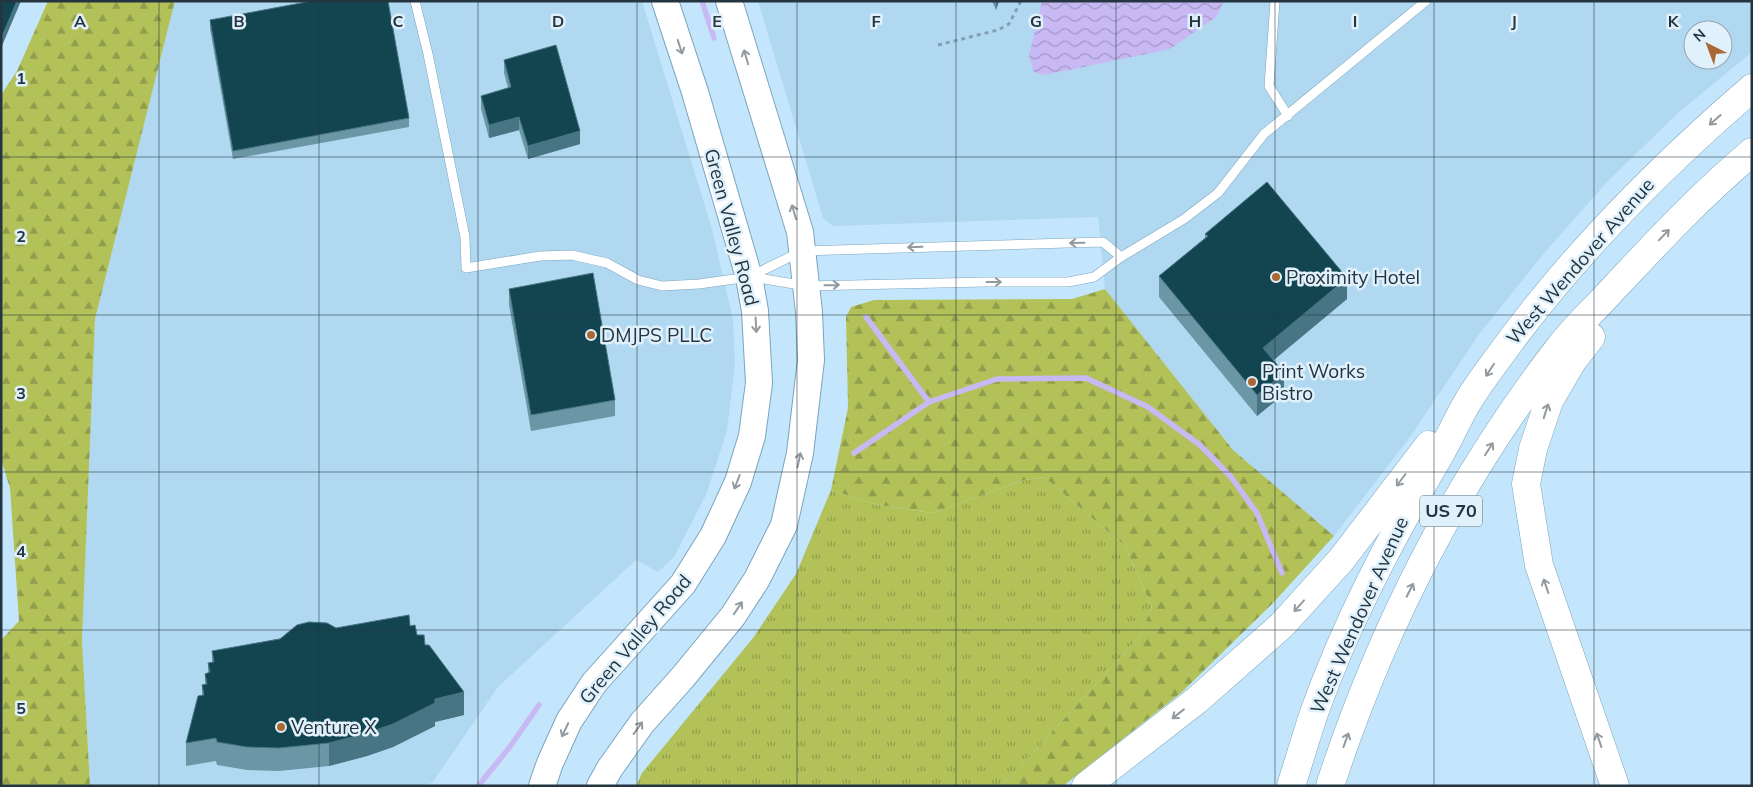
<svg xmlns="http://www.w3.org/2000/svg" width="1753" height="787" font-family="Mulish,sans-serif">
<defs>
<pattern id="grass-tufts" width="24" height="20" patternUnits="userSpaceOnUse" patternTransform="scale(1.25)"><rect width="24" height="20" fill="#b3c159"/><path d="M3 7l-1-3M5 7V3M7 7l1-3M15 17l-1-3M17 17v-4M19 17l1-3" fill="none" stroke="#919e4b"/></pattern>
<pattern id="forest-firs" width="22" height="20" patternUnits="userSpaceOnUse" patternTransform="scale(1.25)"><rect width="22" height="20" fill="#b3c159"/><path d="M5 1l3.5 6h-7zM16 11l3.5 6h-7z" fill="#919e4b"/></pattern>
<pattern id="water-waves" width="16" height="10" patternUnits="userSpaceOnUse" patternTransform="scale(1.25)"><rect width="16" height="10" fill="#c8b9f4"/><path d="M0 5q4-4 8 0t8 0" fill="none" stroke="#a297c7"/></pattern>
</defs>
<rect width="100%" height="100%" fill="#c4e6fc"/>
<g fill="#b1d8f1" fill-rule="evenodd">
<polygon points="175,1 642,1 712,229 733,320 735,363 727,431 706,495 674,557 658,572 636,560 498,687 432,783 419,786 90,786 82,640 95,319"/>
<path d="M758,1H1752V52L1678,113L1608,181L1545,252L1480,333L1410,437L1334,536L1233,450L1105,289L1098,217L833,226L823,218ZM1693,30H1723V60H1693Z"/>
</g>
<polygon fill="url(#grass-tufts)" points="1044,477 1125,546 1152,607 1139,637 1011,777 999,786 636,786 642,773 753,638 796,574 831,490 878,505 932,513 1024,480"/>
<g fill="url(#forest-firs)">
<polygon points="48,1 175,1 95,319 82,640 90,786 1,786 1,640 19,621 10,488 1,459 1,95 17,71"/>
<polygon points="1105,289 1233,450 1334,536 1273,603 1182,692 1063,786 999,786 1011,777 1139,637 1152,607 1125,546 1044,477 1024,480 932,513 878,505 831,490 848,408 846,317 851,307 874,300 1072,299"/>
</g>
<polygon fill="url(#water-waves)" points="1042,1 1224,1 1216,17 1170,49 1045,75 1034,72 1029,56"/>
<g fill="none" stroke-linecap="round" stroke-linejoin="round">
<g stroke="#c8b9f4" stroke-width="5.5">
<polyline points="702,1 714,38"/>
<polyline points="866,317 929,402"/>
<polyline points="854,453 929,402 997,379 1086,378 1148,407 1200,445 1231,477 1257,513 1282,573"/>
<polyline points="478,786 509,748 539,705"/>
</g>
<g stroke="#7ba4be" stroke-width="10">
<g id="service">
<polyline points="415,1 428,54 465,237 466,268 540,256 572,255 607,263 638,280 662,286 699,284 749,277 802,251 1103,242 1121,257"/>
<polyline points="1275,1 1269,86 1288,116"/>
<polyline points="752,277 806,286 986,282 1068,282 1094,277 1121,257 1184,219 1218,193 1264,134 1426,1"/>
</g>
</g>
<g stroke="#7ba4be" stroke-width="28">
<g id="secondary">
<polyline points="542,786 550,763 569,721 594,683 683,584 713,536 738,482 752,436 759,383 755,311 749,277 695,92 665,1"/>
<polyline points="600,786 610,768 642,723 683,677 733,616 757,579 784,525 800,453 811,360 809,312 800,232 729,1"/>
</g>
</g>
<g stroke="#7ba4be" stroke-width="29">
<g id="motorway">
<polyline points="1591,337 1573,360 1549,401 1533,449 1526,484 1539,565 1615,786"/>
<polyline points="1086,786 1197,700 1282,625 1341,560 1429,445"/>
<path d="M1291,786C1299,761 1306,737 1314,713C1346,623 1391,538 1439,456C1449,439 1457,420 1467,403C1477,386 1489,370 1501,354C1573,254 1659,168 1752,88"/>
<path d="M1330,786C1381,629 1458,478 1559,348C1575,327 1596,308 1614,288C1658,241 1702,194 1752,152"/>
</g>
</g>
<polyline stroke="#84a0b1" stroke-width="3" stroke-dasharray="4 4" stroke-linecap="butt" points="938,45 998,30 1009,24 1021,1"/>
<use href="#service" stroke="#fff" stroke-width="9"/>
<use href="#secondary" stroke="#fff" stroke-width="26"/>
<use href="#motorway" stroke="#fff" stroke-width="28"/>
</g>
<g fill="#6b96a6">
<polygon points="992,1 999,1 996,10"/>
<polygon points="210,20 409,118 409,127 233,159 210,29"/>
<polygon points="504,60 580,144 528,159 519,130 489,138 481,109 481,96 508,88 504,73"/>
<polygon points="1205,234 1347,299 1273,360 1284,394 1257,416 1159,297 1159,276 1205,238"/>
<polygon points="509,289 615,400 615,416 531,431 509,305"/>
<polygon points="410,626 425,645 464,715 435,722 435,726 393,747 367,756 329,766 279,771 247,770 217,765 216,761 186,766 186,743 202,695 202,685 205,684 205,674 208,673 208,663 212,662 212,651 336,628"/>
</g>
<g fill="#477584">
<polygon points="17,1 21,1 1,48 1,39"/>
<polygon points="996,1 999,1 996,10"/>
<polygon points="519,117 519,130 489,138 489,125"/>
<polygon points="580,131 580,144 528,159 528,146"/>
<polygon points="1347,278 1347,299 1263,369 1263,348"/>
<polygon points="1284,373 1284,394 1257,416 1257,395"/>
<polygon points="464,692 464,715 435,722 435,726 393,747 367,756 329,766 329,743 435,699"/>
</g>
<g fill="#124550" stroke="#477584">
<polygon points="1,1 17,1 1,39"/>
<polygon points="312,1 388,1 409,118 233,151 210,20"/>
<polygon points="556,45 580,131 528,146 519,117 489,125 481,96 511,87 504,60"/>
<polygon points="1267,182 1347,278 1263,348 1284,373 1257,395 1159,276 1208,236 1205,234"/>
<polygon points="593,273 615,400 531,415 509,289"/>
<polygon points="409,615 410,626 415,625 417,635 424,635 425,645 429,645 464,692 435,699 435,703 393,724 367,733 329,743 279,748 247,747 217,742 216,738 186,743 198,696 204,695 202,685 207,684 205,674 210,672 208,663 214,662 212,651 280,639 297,625 309,622 327,623 336,628"/>
</g>
<defs><path id="oneway-shaft" d="M-6 0H5M1.5-3L5.5 0L1.5 3" fill="none" stroke-width="1.6" stroke-linecap="round" stroke-linejoin="round" transform="scale(1.25)"/></defs>
<g stroke="#929aa0">
<use href="#oneway-shaft" transform="translate(680 47) rotate(72)"/>
<use href="#oneway-shaft" transform="translate(746 57) rotate(-107)"/>
<use href="#oneway-shaft" transform="translate(1715 120) rotate(139)"/>
<use href="#oneway-shaft" transform="translate(794 212) rotate(-107)"/>
<use href="#oneway-shaft" transform="translate(1664 235) rotate(-46)"/>
<use href="#oneway-shaft" transform="translate(1077 243) rotate(179)"/>
<use href="#oneway-shaft" transform="translate(915 247) rotate(178)"/>
<use href="#oneway-shaft" transform="translate(994 282)"/>
<use href="#oneway-shaft" transform="translate(832 285) rotate(-1)"/>
<use href="#oneway-shaft" transform="translate(756 325) rotate(87)"/>
<use href="#oneway-shaft" transform="translate(1490 370) rotate(124)"/>
<use href="#oneway-shaft" transform="translate(1546 411) rotate(-72)"/>
<use href="#oneway-shaft" transform="translate(1489 449) rotate(-57)"/>
<use href="#oneway-shaft" transform="translate(799 460) rotate(-78)"/>
<use href="#oneway-shaft" transform="translate(1401 480) rotate(127)"/>
<use href="#oneway-shaft" transform="translate(737 482) rotate(111)"/>
<use href="#oneway-shaft" transform="translate(1546 586) rotate(-109)"/>
<use href="#oneway-shaft" transform="translate(1410 590) rotate(-63)"/>
<use href="#oneway-shaft" transform="translate(1299 606) rotate(132)"/>
<use href="#oneway-shaft" transform="translate(738 608) rotate(-56)"/>
<use href="#oneway-shaft" transform="translate(1178 714) rotate(142)"/>
<use href="#oneway-shaft" transform="translate(638 728) rotate(-54)"/>
<use href="#oneway-shaft" transform="translate(565 730) rotate(115)"/>
<use href="#oneway-shaft" transform="translate(1346 740) rotate(-70)"/>
<use href="#oneway-shaft" transform="translate(1599 740) rotate(-109)"/>
</g>
<path fill="none" stroke="#243540" stroke-width="1" stroke-opacity="0.55" d="M159,1V786M319,1V786M478,1V786M637,1V786M797,1V786M956,1V786M1116,1V786M1275,1V786M1434,1V786M1594,1V786M1,157H1752M1,315H1752M1,472H1752M1,630H1752"/>
<g fill="#aa6835" stroke="#e0f1fc" stroke-width="2">
<circle cx="1276" cy="277" r="5"/>
<circle cx="591" cy="335" r="5"/>
<circle cx="1252" cy="382" r="5"/>
<circle cx="281" cy="727" r="5"/>
</g>
<g text-anchor="middle" stroke-width="5" stroke-linejoin="round" paint-order="stroke">
<rect fill="#e0f1fc" stroke="#5c6d78" stroke-width="1" x="1420" y="495.5" width="62" height="31" rx="4"/>
<g font-size="18" font-weight="bold" fill="#243540">
<text x="1451" y="517">US 70</text>
</g>
<g font-size="19" fill="#243540" stroke="#e0f1fc">
<text transform="translate(732 227) rotate(75)" y="7">Green Valley Road</text>
<text transform="translate(1580 261) rotate(-49)" y="7">West Wendover Avenue</text>
<text transform="translate(1359 615) rotate(-66)" y="7">West Wendover Avenue</text>
<text transform="translate(635 639) rotate(-50)" y="7">Green Valley Road</text>
</g>
<g font-size="19" fill="#243540" stroke="#e0f1fc" text-anchor="start">
<text x="1286" y="284">Proximity Hotel</text>
<text x="601" y="342">DMJPS PLLC</text>
<text x="1262" y="378">Print Works<tspan x="1262" dy="22">Bistro</tspan></text>
<text x="291" y="734">Venture X</text>
</g>
</g>
<g font-size="16" text-anchor="middle" font-weight="bold" fill="#243540" stroke="#e0f1fc" stroke-width="5" stroke-linejoin="round" paint-order="stroke">
<text x="80" y="27">A</text>
<text x="239" y="27">B</text>
<text x="398" y="27">C</text>
<text x="558" y="27">D</text>
<text x="717" y="27">E</text>
<text x="876" y="27">F</text>
<text x="1036" y="27">G</text>
<text x="1195" y="27">H</text>
<text x="1355" y="27">I</text>
<text x="1514" y="27">J</text>
<text x="1673" y="27">K</text>
<text x="21" y="84">1</text>
<text x="21" y="242">2</text>
<text x="21" y="399">3</text>
<text x="21" y="557">4</text>
<text x="21" y="714">5</text>
</g>
<rect width="1753" height="787" fill="none" stroke="#243540" stroke-width="5"/>
<g transform="translate(1708 45) rotate(318)"><circle r="24" fill="#e0f1fc" stroke="#95a6b1"/>
<path d="M0-4L9 19L0 12L-9 19Z" fill="#aa6835"/>
<text y="-8" font-size="14" font-weight="bold" text-anchor="middle" fill="#243540">N</text>
</g>
</svg>
